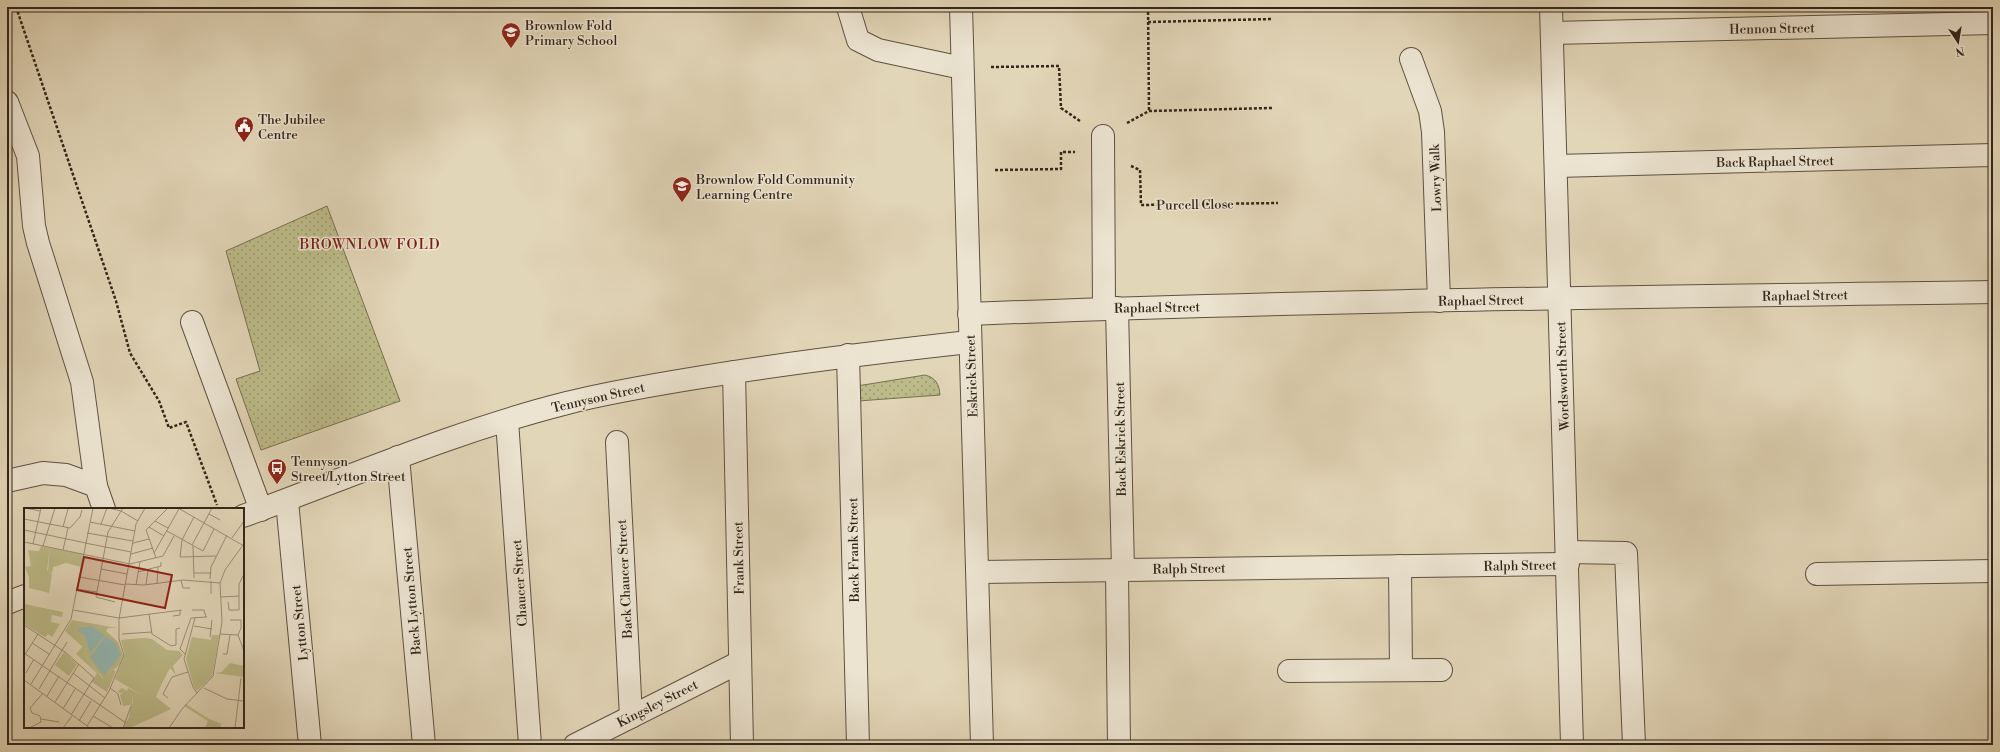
<svg xmlns="http://www.w3.org/2000/svg" width="2000" height="752" font-family="'Libre Bodoni',serif">
<defs>
<pattern id="grass-dots" width="8" height="8" patternUnits="userSpaceOnUse"><rect width="8" height="8" fill="#bcbb89"/><path d="M2 2h.1M6 6h.1" fill="none" stroke="#99986f" stroke-width="1.8" stroke-linecap="round"/></pattern>
</defs>
<rect width="100%" height="100%" fill="#e2d6b8"/>
<filter id="stains"><feTurbulence type="fractalNoise" baseFrequency=".005" numOctaves="4"/><feColorMatrix values="0 0 0 0 .2 0 0 0 0 .09 0 0 0 0 .02 0 0 0 .5 -.17"/></filter>
<radialGradient id="worn" r=".72"><stop offset=".6" stop-color="#630" stop-opacity="0"/><stop offset="1" stop-color="#630" stop-opacity=".3"/></radialGradient>
<g fill="url(#grass-dots)" stroke="#777052">
<polygon points="327,206 400,401 261,450 236,379 260,371 226,251"/>
<path d="M925,375C936,378 939,384 940,395L858,401L857,386Z"/>
</g>
<g fill="none" stroke-linecap="round" stroke-linejoin="round">
<g stroke="#5e5142" stroke-width="24">
<g id="minor">
<polyline points="848,7 858,40 878,50 962,68"/>
<polyline points="961,7 982,745"/>
<polyline points="1551,7 1572,745"/>
<polyline points="1552,33 1993,23"/>
<polyline points="1411,59 1430,111 1433,132 1439,301"/>
<polyline points="7,102 28,156 34,226 38,243 82,382 96,486"/>
<polyline points="1103,136 1104,308"/>
<polyline points="1556,166 1993,155"/>
<polyline points="1117,308 1123,570"/>
<path d="M969,314C1310,300 1652,297 1993,292"/>
<polyline points="192,322 261,510"/>
<polyline points="848,355 858,745"/>
<polyline points="734,372 742,745"/>
<polyline points="507,421 530,745"/>
<polyline points="617,442 631,717"/>
<polyline points="398,457 424,745"/>
<polyline points="7,481 43,473 66,475 96,486 104,509"/>
<polyline points="287,501 310,745"/>
<path d="M243,516C350,477 456,431 567,403C610,392 653,385 696,378C787,363 878,352 969,342"/>
<polyline points="1567,552 1626,553 1634,745"/>
<polyline points="1400,566 1401,670"/>
<polyline points="1117,570 1119,745"/>
<polyline points="978,572 1568,564"/>
<polyline points="1817,574 1993,571"/>
<polyline points="7,603 25,596"/>
<polyline points="1289,671 1441,670"/>
<polyline points="575,745 740,662"/>
</g>
</g>
<g stroke="#32251b" stroke-width="2.5" stroke-dasharray="3 2" stroke-linecap="butt">
<polyline points="16,7 116,301 130,353 159,401 169,428 186,422 217,505"/>
<polyline points="1148,7 1149,111"/>
<polyline points="1148,22 1272,19"/>
<polyline points="991,67 1059,66 1061,108 1080,121"/>
<polyline points="1127,123 1149,111 1272,108"/>
<polyline points="1131,166 1140,170 1141,205 1278,203"/>
<polyline points="995,170 1061,169 1061,152 1075,152"/>
</g>
<use href="#minor" stroke="#ece4d1" stroke-width="22"/>
</g>
<defs>
<g id="school-pin" transform="scale(1)"><path d="M0 17L-7.5 6A9.5 9.5 0 1 1 7.5 6Z" fill="#8f2418" stroke="#ece4d1"/><path d="M0-5L7-2L0 1L-7-2ZM-4 1L0 2.5L4 1V4Q0 6-4 4Z" fill="#fff"/></g>
<g id="civic-pin" transform="scale(1)"><path d="M0 17L-7.5 6A9.5 9.5 0 1 1 7.5 6Z" fill="#8f2418" stroke="#ece4d1"/><path d="M-.6-6.5H3V-4.5H.6V-3L4-1V1h2V6H-6V1h2V-1L-.6-3ZM-1.2 2.5V6h2.4V2.5Z" fill="#fff"/></g>
<g id="university-pin" transform="scale(1)"><path d="M0 17L-7.5 6A9.5 9.5 0 1 1 7.5 6Z" fill="#8f2418" stroke="#ece4d1"/><path d="M0-5L7-2L0 1L-7-2ZM-4 1L0 2.5L4 1V4Q0 6-4 4Z" fill="#fff"/></g>
<g id="bus-pin" transform="scale(1)"><path d="M0 17L-7.5 6A9.5 9.5 0 1 1 7.5 6Z" fill="#8f2418" stroke="#ece4d1"/><path d="M-5-6H5V4H4V6H2V4H-2V6H-4V4H-5ZM-3.5-4V0h7V-4ZM-3.5 1.2v1.5H-2V1.2ZM2 1.2v1.5H3.5V1.2Z" fill="#fff"/></g>
</defs>
<g fill-rule="evenodd">
<use href="#school-pin" x="511" y="32"/>
<use href="#civic-pin" x="244" y="126"/>
<use href="#university-pin" x="682" y="186"/>
<use href="#bus-pin" x="277" y="468"/>
</g>
<g text-anchor="middle" stroke-width="3" stroke-linejoin="round" paint-order="stroke">
<g font-size="13" fill="#32251b" stroke="#ece4d1" text-anchor="start">
<text x="525" y="30">Brownlow Fold<tspan x="525" dy="15">Primary School</tspan></text>
<text x="258" y="124">The Jubilee<tspan x="258" dy="15">Centre</tspan></text>
<text x="696" y="184">Brownlow Fold Community<tspan x="696" dy="15">Learning Centre</tspan></text>
<text x="291" y="466">Tennyson<tspan x="291" dy="15">Street/Lytton Street</tspan></text>
</g>
<g font-size="13" fill="#32251b" stroke="#ece4d1">
<text transform="translate(1772 28) rotate(-1)" y="5">Hennon Street</text>
<text transform="translate(1775 161) rotate(-1)" y="5">Back Raphael Street</text>
<text transform="translate(1435 178) rotate(-92)" y="5">Lowry Walk</text>
<text transform="translate(1195 204) rotate(-1)" y="5">Purcell Close</text>
<text transform="translate(1805 295) rotate(-1)" y="5">Raphael Street</text>
<text transform="translate(1481 300) rotate(-1)" y="5">Raphael Street</text>
<text transform="translate(1157 307) rotate(-1)" y="5">Raphael Street</text>
<text transform="translate(971 376) rotate(-92)" y="5">Eskrick Street</text>
<text transform="translate(1562 376) rotate(-92)" y="5">Wordsworth Street</text>
<text transform="translate(598 397) rotate(-13)" y="5">Tennyson Street</text>
<text transform="translate(1120 439) rotate(-91)" y="5">Back Eskrick Street</text>
<text transform="translate(853 550) rotate(-91)" y="5">Back Frank Street</text>
<text transform="translate(738 558) rotate(-91)" y="5">Frank Street</text>
<text transform="translate(1520 565) rotate(-1)" y="5">Ralph Street</text>
<text transform="translate(1189 568) rotate(-1)" y="5">Ralph Street</text>
<text transform="translate(624 579) rotate(-93)" y="5">Back Chaucer Street</text>
<text transform="translate(519 583) rotate(-94)" y="5">Chaucer Street</text>
<text transform="translate(411 601) rotate(-95)" y="5">Back Lytton Street</text>
<text transform="translate(299 623) rotate(-96)" y="5">Lytton Street</text>
<text transform="translate(657 703) rotate(-27)" y="5">Kingsley Street</text>
</g>
<g font-size="14" letter-spacing="1" fill="#7a1f14" stroke="#ece4d1">
<text x="370" y="249">BROWNLOW FOLD</text>
</g>
</g>
<g transform="translate(24 508)">
<rect width="220" height="220" fill="#e2d6b8"/>
<path d="M26,40L59,46L57,59L42,55L29,59L28,65L24,63ZM0,96L39,104L38,109L28,107L27,114L36,116L28,129L24,126L21,129L0,116ZM48,112L93,120H84L82,123L94,134L99,147L95,157L80,171L61,148L62,142L41,123ZM188,127H195L188,168L173,183L170,179L162,151L164,143L168,129L187,132ZM120,130L128,131L143,142L155,143L159,147L149,158L152,167L146,160L130,190L135,203L113,211L105,209L107,197L99,198L96,187L100,184L108,187V196L116,186L91,171L101,146L97,132ZM40,144L53,156L45,168L31,157ZM206,155L220,158V169L191,165L198,164ZM162,196L185,211L199,216H193L197,217V220H181L184,213L160,198Z" fill="#bcbb89"/>
<path d="M188,127H195L188,166L179,178L180,171L174,169L179,159L182,162L188,159L184,150ZM120,130L127,131L129,135L115,138L121,146L110,149L103,146L115,132L99,134L101,146L97,132ZM131,137L149,146L152,152L143,163L132,189L147,201L106,220H99L105,209L113,211L135,203L128,188L139,161L124,148L133,149L140,154L144,147L136,142L130,143ZM98,180L103,183L104,180L116,186L109,196L108,187L93,184Z" fill="#bcbb89"/>
<path d="M17,38L26,40L23,62L28,66L25,85L5,80V69L1,59L7,58L4,42L15,43ZM2 110a6 6 0 1 1 12 0a6 6 0 1 1-12 0ZM14.5 111a5.5 5.5 0 1 1 11 0a5.5 5.5 0 1 1-11 0ZM12.5 119a5.5 5.5 0 1 1 11 0a5.5 5.5 0 1 1-11 0ZM59,138L62,143L61,148L79,171L89,162L92,163L83,184L68,174L73,165L52,146ZM112,151L124,157L112,181L100,176ZM125,158L137,163L126,187L114,182ZM129,190L134,203L113,210L109,197Z" fill="#bcbb89"/>
<path d="M67,118L81,127L66,145L61,128L54,122L55,120ZM82,128L92,136L97,147L80,167L66,149Z" fill="#95b9b3"/>
<path fill="none" stroke="#9c8f79" stroke-width="1" d="M1,0L16,3M85,0L97,3L114,13M154,0L220,38M185,6L196,12M0,11L46,20L56,9L58,2M131,13L144,20M66,14L111,23M180,15L188,0M77,16L83,0M39,19L44,1M125,19L140,28M0,22L62,35M143,23L179,43L190,21M63,25L109,33M208,30L220,13M158,32L156,49L192,48M158,32L170,9M0,34L106,56L139,48L150,28M61,35L107,44M109,35L125,31M9,36L17,0M168,37L180,15M19,38L31,0M169,38L170,70M39,42L44,20M130,45L155,1M107,46L129,40M132,50L122,22L144,0M77,61L103,66M114,64L137,58V54M170,65H186M55,69L101,77M186,71L187,59L203,27M157,72L159,80H166M187,73V86M101,76L120,77L159,72L196,75M133,76L134,59M112,77L116,54M122,77L124,62M53,81L73,84M197,89L215,88M91,94L72,89L84,24L99,0M204,94L205,102H215V76L220,66M49,102L95,110M168,102H180L182,109M125,106L128,126L147,138L152,137V121L156,120M149,108L156,107V102M95,110L158,102M171,110L160,151L169,179L173,185M206,112H217V120L214,127M0,117L41,144L70,170L47,207M170,118L188,121M98,126L128,124M196,126L214,127M214,127L220,143M186,129L188,112M8,135L25,146M0,145L102,215M161,146L156,141L167,110L183,109M199,146H203L206,127M0,148L14,126M2,165L10,151M49,165L81,190M0,172L66,220M7,176L47,111L69,0M86,180L94,186L97,197M180,180L203,191L220,193M15,181L43,134M23,188L35,168M144,190L139,186L148,169L164,164M31,194L55,156M39,201L51,181M69,208L89,220M17,211L35,214M55,213L67,193M63,218L85,183L100,147L95,131V111L112,16L121,0M5,220L17,214L16,208L8,205L6,200L19,185M39,220L48,208M99,220L107,198M145,220L158,201L189,168L198,114L196,75L201,62L219,37M211,220L217,170"/>
<path fill="#8f2418" fill-opacity="0.15" stroke="#8f2418" stroke-width="2" d="M60,49L148,67L141,100L53,82Z"/>
<rect width="220" height="220" fill="none" stroke="#32251b" stroke-width="2"/>
</g>
<rect width="2000" height="752" fill="none" stroke="#e2d6b8" stroke-width="24"/>
<rect x="8" y="8" width="1984" height="736" fill="none" stroke="#32251b" stroke-width="2"/>
<rect x="12" y="12" width="1976" height="728" fill="none" stroke="#32251b"/>
<g transform="translate(1958 42) rotate(168)" stroke="#ece4d1" stroke-width="3" paint-order="stroke">
<path d="M0-3L7 15L0 10L-7 15Z" fill="#32251b"/>
<text y="-6" font-size="11" font-weight="bold" text-anchor="middle" fill="#32251b">N</text>
</g>
<rect width="100%" height="100%" filter="url(#stains)"/>
<rect width="100%" height="100%" fill="url(#worn)"/>
</svg>
